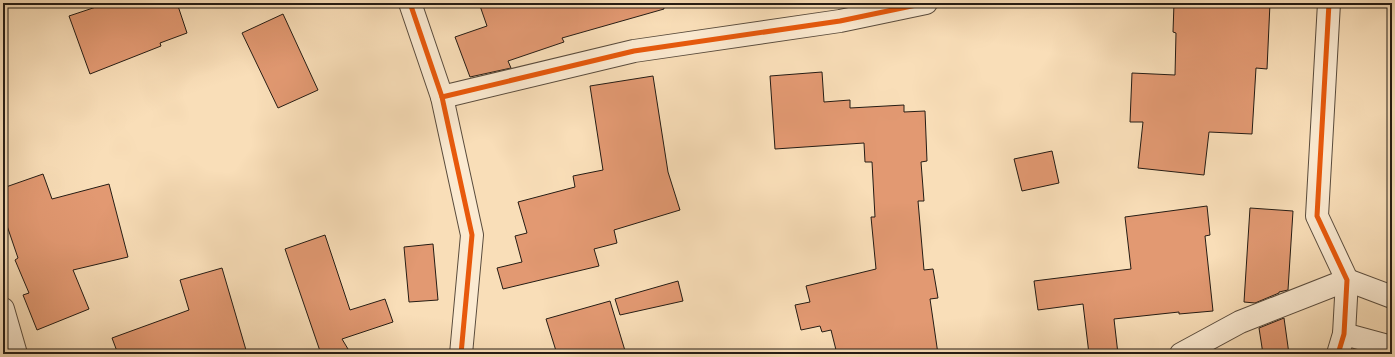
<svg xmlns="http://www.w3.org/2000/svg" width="1395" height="357" font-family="'Gentium Book Plus',serif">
<rect width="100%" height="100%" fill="#f9deb8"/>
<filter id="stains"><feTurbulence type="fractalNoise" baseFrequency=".005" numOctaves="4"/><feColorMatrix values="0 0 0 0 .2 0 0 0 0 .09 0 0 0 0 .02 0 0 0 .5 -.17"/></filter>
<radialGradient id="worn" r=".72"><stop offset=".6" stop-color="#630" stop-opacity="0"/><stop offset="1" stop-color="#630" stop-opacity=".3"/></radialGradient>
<g fill="#e29972" stroke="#251c14">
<polygon points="94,3 177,3 187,33 160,43 161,46 90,74 69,16 96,7"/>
<polygon points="479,3 663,3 664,9 562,38 564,42 508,61 511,68 470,77 455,37 487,26"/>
<polygon points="1174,3 1270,3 1267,69 1256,68 1252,134 1209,132 1204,175 1138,168 1143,122 1130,122 1132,73 1175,75 1176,33 1173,32"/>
<polygon points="283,14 318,90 278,108 242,33"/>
<polygon points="822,72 824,102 850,100 850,108 904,105 904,112 925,111 927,161 921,162 924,201 918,201 924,270 933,269 938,298 930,299 938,354 837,354 831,330 822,332 820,326 801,330 795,305 810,302 806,286 876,269 871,217 875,217 872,162 865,162 864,143 775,149 770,76"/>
<polygon points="653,76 668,172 680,210 614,230 617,243 594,249 599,266 503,289 497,268 522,262 515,236 527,233 518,202 575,187 573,176 603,170 590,86"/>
<polygon points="1052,151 1059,183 1022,191 1014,159"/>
<polygon points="43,174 52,199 109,184 128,257 73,270 89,309 37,330 23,295 29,293 15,260 18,258 3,214 3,188"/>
<polygon points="1207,206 1210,235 1205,236 1213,311 1179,314 1179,312 1114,319 1118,354 1089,354 1083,304 1038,310 1034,281 1131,269 1125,217"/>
<polygon points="1250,208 1293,211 1288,290 1279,292 1279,293 1255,303 1244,302"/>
<polygon points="325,235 350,310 385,299 393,322 342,339 351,354 321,354 285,249"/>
<polygon points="433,244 438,300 409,302 404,247"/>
<polygon points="222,268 246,350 232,354 118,354 112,338 189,310 180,280"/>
<polygon points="678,281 683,301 620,315 615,299"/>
<polygon points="610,301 626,354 557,354 546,319"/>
<polygon points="1284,318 1289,354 1263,354 1259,328"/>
</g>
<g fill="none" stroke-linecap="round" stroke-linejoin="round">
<g stroke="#5a4c3d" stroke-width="24">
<g id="street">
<polyline points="410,3 442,97 472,235 461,354"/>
<polyline points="1329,3 1317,216 1347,280 1344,334 1338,354"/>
<polyline points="442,97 634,51 840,21 926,3"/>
<polyline points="3,309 16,354"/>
<polyline points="1344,334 1392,347"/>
<polyline points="1181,354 1240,322 1347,280 1392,297"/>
</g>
</g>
<use href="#street" stroke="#fbead1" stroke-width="22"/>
<g stroke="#fbead1" stroke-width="8">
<g id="cycleway">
<polyline points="410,3 442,97 472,235 461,354"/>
<polyline points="1329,3 1317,216 1347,280 1344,334 1338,354"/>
<polyline points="442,97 634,51 840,21 926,3"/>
</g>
</g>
<use href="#cycleway" stroke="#e8590c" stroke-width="5"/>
</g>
<rect width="1395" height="357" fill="none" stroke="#f9deb8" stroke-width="16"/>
<rect x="4" y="4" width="1387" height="349" fill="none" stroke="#251c14" stroke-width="2"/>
<rect x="8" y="8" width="1379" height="341" fill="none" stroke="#251c14"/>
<rect width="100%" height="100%" filter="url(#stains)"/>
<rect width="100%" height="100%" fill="url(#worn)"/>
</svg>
